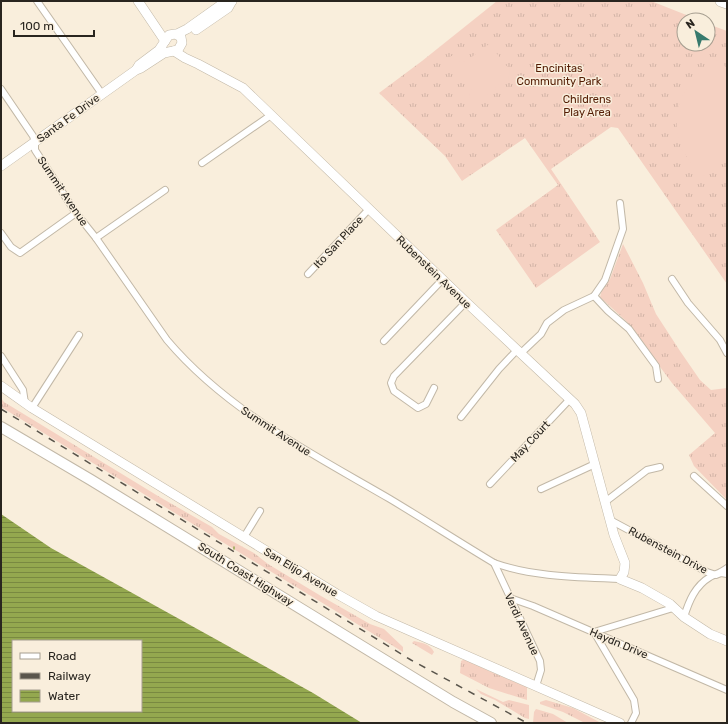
<svg xmlns="http://www.w3.org/2000/svg" width="728" height="724" font-family="Rubik,sans-serif">
<defs>
<pattern id="grass-tufts" width="24" height="20" patternUnits="userSpaceOnUse"><rect width="24" height="20" fill="#f5d1c2"/><path d="M3 7l-1-3M5 7V3M7 7l1-3M15 17l-1-3M17 17v-4M19 17l1-3" fill="none" stroke="#d2b3a6"/></pattern>
<pattern id="water-rules" width="6" height="5" patternUnits="userSpaceOnUse"><rect width="6" height="5" fill="#94a84f"/><path d="M0 2.5h6" fill="none" stroke="#798941"/></pattern>
</defs>
<rect width="100%" height="100%" fill="#f9eedc"/>
<g fill="url(#grass-tufts)">
<polygon points="497,1 651,1 699,20 684,20 684,44 708,44 708,24 727,31 727,284 618,128 611,127 551,169 600,242 536,288 496,230 558,185 525,138 462,181 445,156 379,93 422,61"/>
<polygon points="623,244 643,283 656,314 680,351 700,380 711,390 727,388 727,500 694,466 689,455 715,433 672,383 626,321 600,297 602,290 610,279"/>
<polygon points="1,398 4,402 158,496 212,527 219,534 254,553 268,564 321,596 370,624 384,629 403,647 403,652 1,407"/>
<path d="M414,641C423,643 430,644 434,652L432,655L412,643Z"/>
<polygon points="465,659 489,671 527,687 527,700 489,688 460,673 461,661"/>
<polygon points="476,689 503,702 509,700 529,705 529,719 525,718 495,700 481,694"/>
<polygon points="546,700 573,708 601,723 585,723 563,712 540,704 540,702"/>
<polygon points="536,709 553,714 568,723 533,723 534,712"/>
</g>
<g fill="#f5d1c2">
<path d="M489,44L510,70L508,81C504,84 500,83 496,86L495,91L491,95L487,94L479,102H474L470,99L469,94L472,89L470,84L466,82H463L445,60L453,55L458,61L465,62Z"/>
<polygon points="719,59 727,69 727,159 701,178 682,150 677,130 677,111 682,96 693,80 703,68"/>
</g>
<path fill="url(#water-rules)" fill-rule="evenodd" d="M1,514L51,548L313,693L362,723H1ZM13,641H141V711H13Z"/>
<g fill="none" stroke-linecap="round" stroke-linejoin="round">
<polyline stroke="#94a84f" stroke-width="1.5" points="234,547 234,549"/>
<g stroke="#c2b8a7" stroke-width="8">
<g id="street">
<polyline points="37,1 102,94"/>
<path d="M1,89L33,136L35,142V150L76,213L96,238L167,340C227,411 311,453 390,499C425,520 459,542 494,563C534,577 577,577 620,579"/>
<polyline points="202,163 271,115"/>
<polyline points="1,233 11,247 20,253 76,213"/>
<polyline points="96,238 165,190"/>
<polyline points="308,274 369,209"/>
<polyline points="672,279 688,303 720,340 727,353"/>
<polyline points="594,296 608,311 629,329 656,366 658,379"/>
<polyline points="384,341 443,279"/>
<polyline points="521,353 541,334 547,323 564,310 594,296 605,280 623,229 620,203"/>
<polyline points="1,356 23,390 25,403"/>
<polyline points="434,388 426,404 418,408 394,391 391,383 394,376 466,302"/>
<polyline points="32,408 79,335"/>
<polyline points="461,417 499,369 517,350"/>
<polyline points="694,476 727,506"/>
<polyline points="490,484 570,399"/>
<polyline points="541,489 595,464"/>
<polyline points="605,502 647,470 660,467"/>
<polyline points="610,520 707,572 716,575 721,573 727,574"/>
<polyline points="244,537 260,511"/>
<polyline points="494,563 540,661 541,670 536,686"/>
<polyline points="510,598 533,606 727,690"/>
<path d="M684,617C689,601 695,586 710,577C716,574 722,572 727,568"/>
<polyline points="631,723 636,713 634,700 594,632 673,608"/>
</g>
</g>
<g stroke="#c2b8a7" stroke-width="10">
<g id="secondary">
<polyline points="138,1 165,41"/>
<polyline points="196,30 228,8 232,1"/>
<polyline points="177,34 187,29 225,2 232,1"/>
<polyline points="174,51 185,58 198,64 243,88 466,302 575,404 581,413 614,535 625,563 624,572 620,579 642,588 670,604 684,617 710,634 727,641"/>
<polyline points="1,166 136,70 141,68 164,53 178,50 182,43 181,37 175,34 169,35 159,50 139,65 136,70"/>
<polyline points="1,386 32,408 337,594 376,616 620,723"/>
</g>
</g>
<g stroke="#c2b8a7" stroke-width="12">
<polyline id="primary" points="1,427 91,480 453,702 491,723"/>
</g>
<g stroke="#c2b8a7" stroke-width="12">
<polyline id="highway" points="721,1 727,3"/>
</g>
<use href="#street" stroke="#fff" stroke-width="6"/>
<use href="#secondary" stroke="#fff" stroke-width="9"/>
<use href="#primary" stroke="#fff" stroke-width="10"/>
<use href="#highway" stroke="#fff" stroke-width="11"/>
<polyline stroke="#5a554c" stroke-width="1.5" stroke-dasharray="7 7" stroke-linecap="butt" points="1,409 411,660 527,723"/>
</g>
<g text-anchor="middle" stroke-width="3" stroke-linejoin="round" paint-order="stroke">
<g font-size="11" fill="#531c03" stroke="#f9eedc">
<text x="559" y="72">Encinitas<tspan x="559" dy="13">Community Park</tspan></text>
<text x="587" y="103">Childrens<tspan x="587" dy="13">Play Area</tspan></text>
</g>
<g font-size="11" fill="#29251f" stroke="#f9eedc">
<text transform="translate(68 118) rotate(-36)" y="4">Santa Fe Drive</text>
<text transform="translate(63 191) rotate(56)" y="4">Summit Avenue</text>
<text transform="translate(338 242) rotate(-47)" y="4">Ito San Place</text>
<text transform="translate(434 272) rotate(44)" y="4">Rubenstein Avenue</text>
<text transform="translate(276 431) rotate(33)" y="4">Summit Avenue</text>
<text transform="translate(530 441) rotate(-47)" y="4">May Court</text>
<text transform="translate(668 550) rotate(28)" y="4">Rubenstein Drive</text>
<text transform="translate(301 572) rotate(31)" y="4">San Elijo Avenue</text>
<text transform="translate(246 574) rotate(32)" y="4">South Coast Highway</text>
<text transform="translate(522 624) rotate(65)" y="4">Verdi Avenue</text>
<text transform="translate(619 643) rotate(23)" y="4">Haydn Drive</text>
</g>
</g>
<rect width="728" height="724" fill="none" stroke="#29251f" stroke-width="4"/>
<rect x="12" y="640" width="130" height="72" fill="#f9eedc" stroke="#a69e90"/>
<rect x="20" y="653" width="20" height="6" fill="#ffffff" stroke="#a69e90"/>
<text x="48" y="660" font-size="12" fill="#29251f">Road</text>
<rect x="20" y="673" width="20" height="6" fill="#5a554c" stroke="#a69e90"/>
<text x="48" y="680" font-size="12" fill="#29251f">Railway</text>
<rect x="20" y="690" width="20" height="12" fill="url(#water-rules)" stroke="#a69e90"/>
<text x="48" y="700" font-size="12" fill="#29251f">Water</text>
<g transform="translate(696 32) rotate(325)"><circle r="19" fill="#f9eedc" stroke="#a69e90"/>
<path d="M0-3L7 15L0 10L-7 15Z" fill="#377a6d"/>
<text y="-6" font-size="11" font-weight="bold" text-anchor="middle" fill="#29251f">N</text>
</g>
<path d="M14 30v6h80v-6" fill="none" stroke="#29251f" stroke-width="2"/>
<text x="20" y="30" font-size="12" fill="#29251f" stroke="#f9eedc" stroke-width="3" paint-order="stroke">100 m</text>
</svg>
